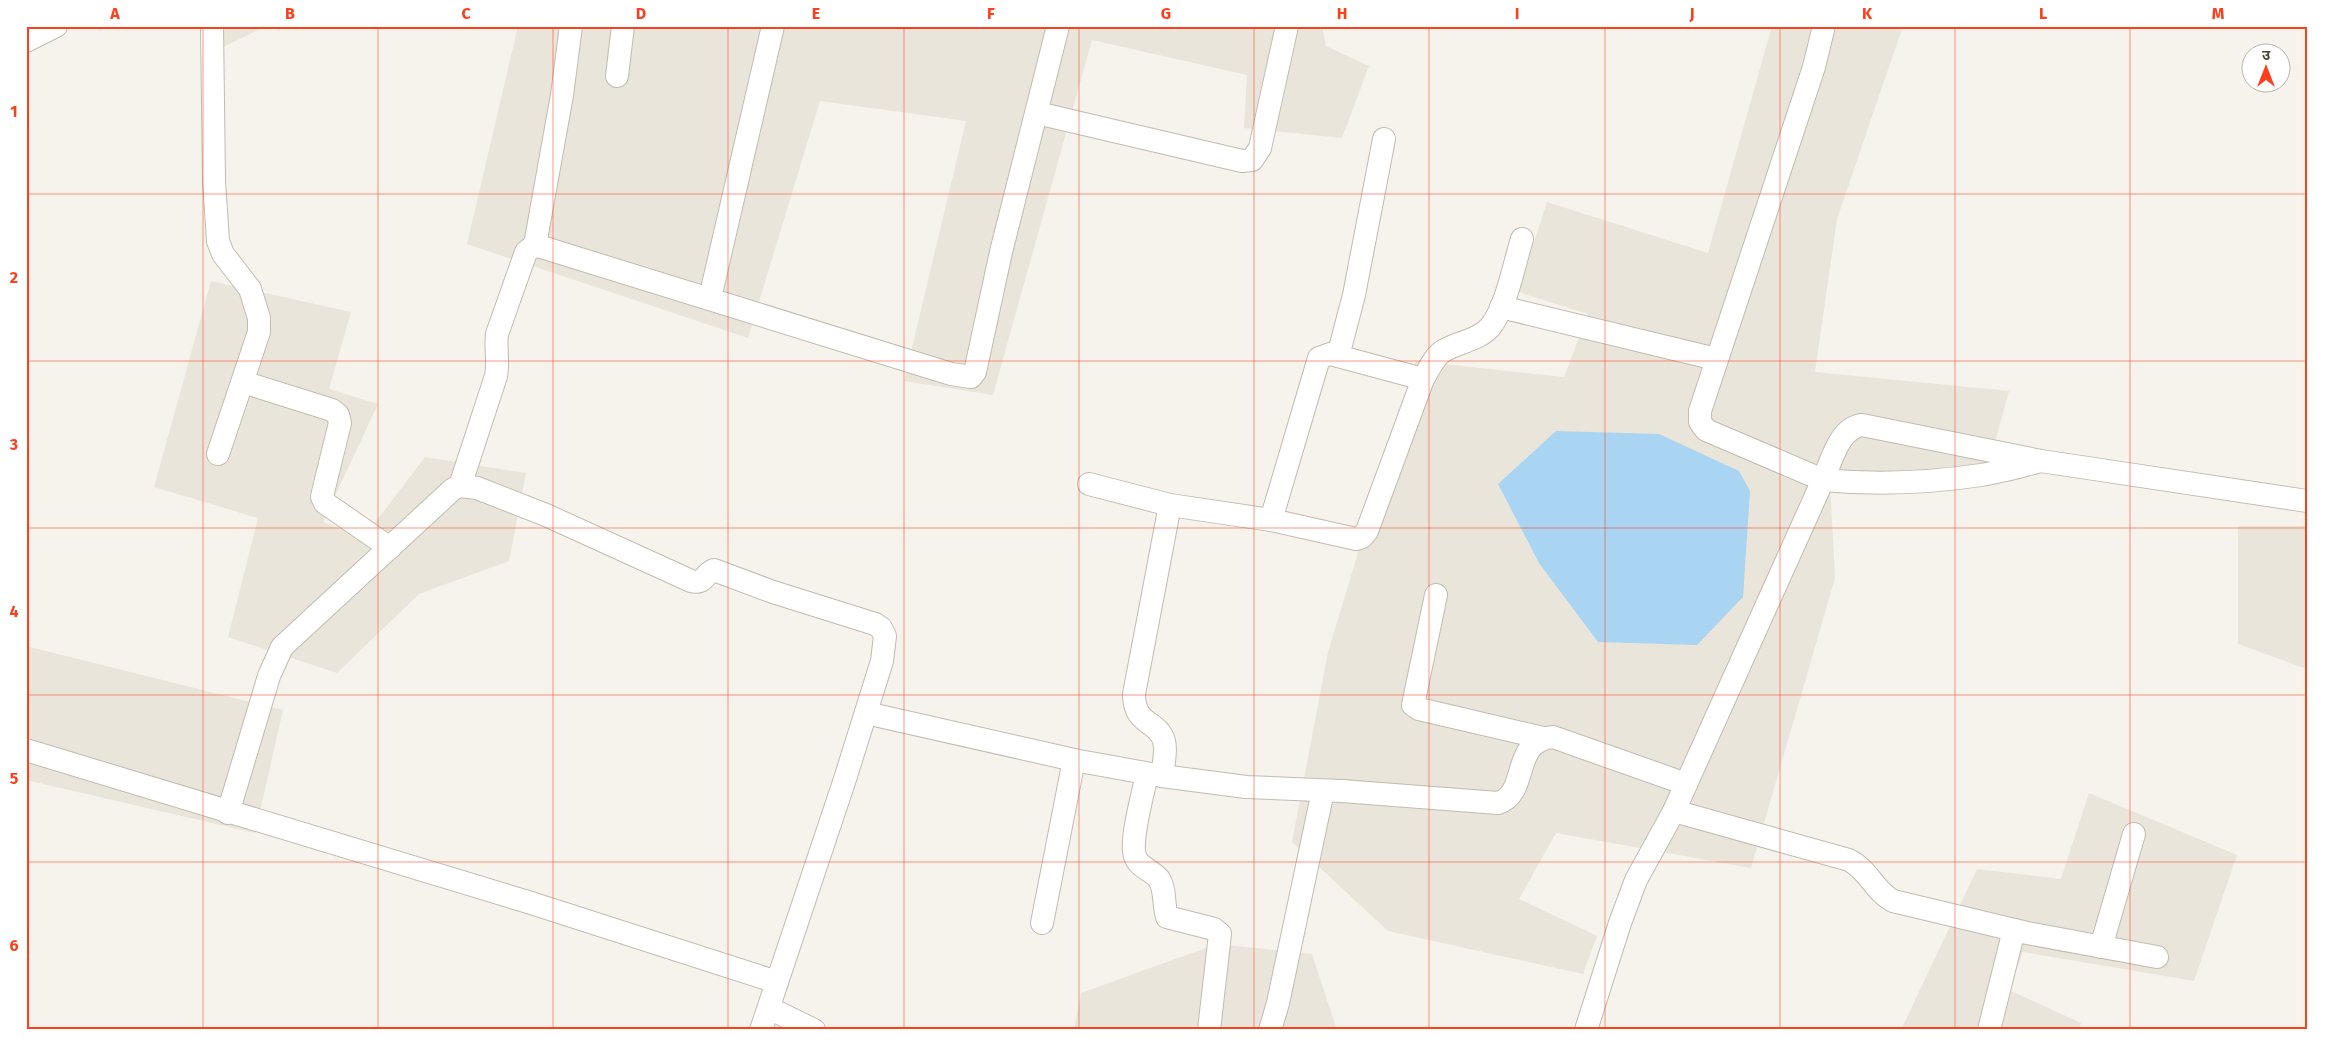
<svg xmlns="http://www.w3.org/2000/svg" width="2333" height="1056" font-family="'Fira Sans','Noto Sans Devanagari',sans-serif">
<rect width="100%" height="100%" fill="#f6f3ec"/>
<g fill="#eae5da">
<polygon points="201,26 266,26 201,58"/>
<polygon points="518,26 1322,26 1326,46 1369,66 1342,138 1244,128 1247,75 1092,40 993,395 904,381 966,121 820,101 748,338 467,244"/>
<polygon points="1772,26 1903,26 1837,219 1815,372 2009,391 1986,475 1830,483 1835,578 1751,868 1556,833 1519,899 1597,936 1583,974 1388,931 1292,842 1328,652 1416,361 1564,377 1588,314 1518,292 1547,202 1708,253"/>
<polygon points="211,281 351,312 329,389 378,404 323,522 364,537 425,457 526,473 509,561 419,594 337,673 228,637 258,518 154,487"/>
<polygon points="2238,526 2307,526 2307,669 2238,644"/>
<polygon points="26,646 283,710 255,833 26,780"/>
<polygon points="2089,793 2237,855 2194,981 2023,952 2009,990 2081,1023 2079,1030 1901,1030 1977,869 2061,879"/>
<polygon points="1217,944 1312,954 1337,1030 1074,1030 1081,993"/>
</g>
<polygon fill="#a9d4f2" points="1556,431 1659,434 1739,471 1750,491 1743,597 1697,645 1598,642 1539,563 1498,484"/>
<g fill="none" stroke-linecap="round" stroke-linejoin="round">
<g stroke="#c2bbae" stroke-width="24">
<g id="minor">
<polyline points="212,26 214,181 218,241 223,254 250,289 259,318 259,332 218,454"/>
<polyline points="26,41 56,26"/>
<polyline points="617,76 623,26"/>
<polyline points="1037,113 1242,161 1252,160 1260,148 1287,26"/>
<polyline points="535,245 951,374 971,377 975,372 1001,252 1058,26"/>
<polyline points="710,298 773,26"/>
<polyline points="1501,307 1716,359"/>
<polyline points="1338,356 1354,295 1384,139"/>
<polyline points="243,382 332,410 338,415 340,423 324,488 322,497 325,503 390,548"/>
<path d="M2041,461C2021,466 2001,472 1981,475C1928,483 1876,485 1823,480C1832,460 1839,428 1862,425L2041,461L2307,501"/>
<path d="M1089,484L1170,505L1271,520L1356,539L1362,537L1367,531L1423,379C1429,369 1434,357 1443,351C1458,342 1480,340 1491,326C1507,305 1514,264 1522,239"/>
<path d="M460,486L496,376C499,362 495,348 497,334L526,252L535,245L562,95L571,26"/>
<polyline points="1271,520 1319,358 1330,354 1423,379"/>
<polyline points="1436,595 1413,705 1419,709 1543,738"/>
<path d="M866,713L1074,760L1162,776L1246,787L1342,791L1498,803C1530,793 1510,741 1553,737L1686,784"/>
<polyline points="26,750 528,902 777,982"/>
<path d="M1147,774C1143,794 1132,832 1134,851C1135,867 1151,869 1159,879C1166,890 1163,905 1167,917L1214,929L1220,934L1209,1030"/>
<path d="M1162,776C1163,766 1167,751 1164,741C1158,720 1134,726 1134,694L1170,505"/>
<path d="M1674,811L1849,860C1869,870 1874,891 1893,901L2027,933L2157,957"/>
<path d="M228,813L269,676L282,647L453,489L460,486L477,488L546,515L691,581C704,585 704,574 714,570L773,592L875,624L881,628L885,636L882,661L845,779L761,1030"/>
<polyline points="1042,923 1074,760"/>
<polyline points="2101,947 2134,834"/>
<polyline points="769,1008 814,1030"/>
<polyline points="1270,1030 1278,1003 1323,791"/>
<polyline points="1586,1030 1620,923 1636,880 1674,811 1823,480 1706,430 1700,422 1700,411 1814,67 1824,26"/>
<polyline points="1989,1030 2014,930"/>
</g>
</g>
<use href="#minor" stroke="#fff" stroke-width="22"/>
</g>
<path fill="none" stroke="#fc3f1d" stroke-width="1" stroke-opacity="0.55" d="M203,26V1030M378,26V1030M553,26V1030M728,26V1030M904,26V1030M1079,26V1030M1254,26V1030M1429,26V1030M1605,26V1030M1780,26V1030M1955,26V1030M2130,26V1030M26,194H2307M26,361H2307M26,528H2307M26,695H2307M26,862H2307"/>
<rect width="2333" height="1056" fill="none" stroke="#ffffff" stroke-width="55"/>
<g transform="translate(2266 68)"><circle r="24" fill="#ffffff" stroke="#b7b4b0"/>
<path d="M0-4L9 19L0 12L-9 19Z" fill="#fc3f1d"/>
<text y="-8" font-size="14" font-weight="bold" text-anchor="middle" fill="#4b4439">उ</text>
</g>
<rect x="28" y="28" width="2278" height="1000" fill="none" stroke="#fc3f1d" stroke-width="2"/>
<g font-size="16" text-anchor="middle" font-weight="bold" fill="#fc3f1d">
<text x="115" y="19">A</text>
<text x="290" y="19">B</text>
<text x="466" y="19">C</text>
<text x="641" y="19">D</text>
<text x="816" y="19">E</text>
<text x="991" y="19">F</text>
<text x="1166" y="19">G</text>
<text x="1342" y="19">H</text>
<text x="1517" y="19">I</text>
<text x="1692" y="19">J</text>
<text x="1867" y="19">K</text>
<text x="2043" y="19">L</text>
<text x="2218" y="19">M</text>
<text x="14" y="117">1</text>
<text x="14" y="283">2</text>
<text x="14" y="450">3</text>
<text x="14" y="617">4</text>
<text x="14" y="784">5</text>
<text x="14" y="951">6</text>
</g>
</svg>
